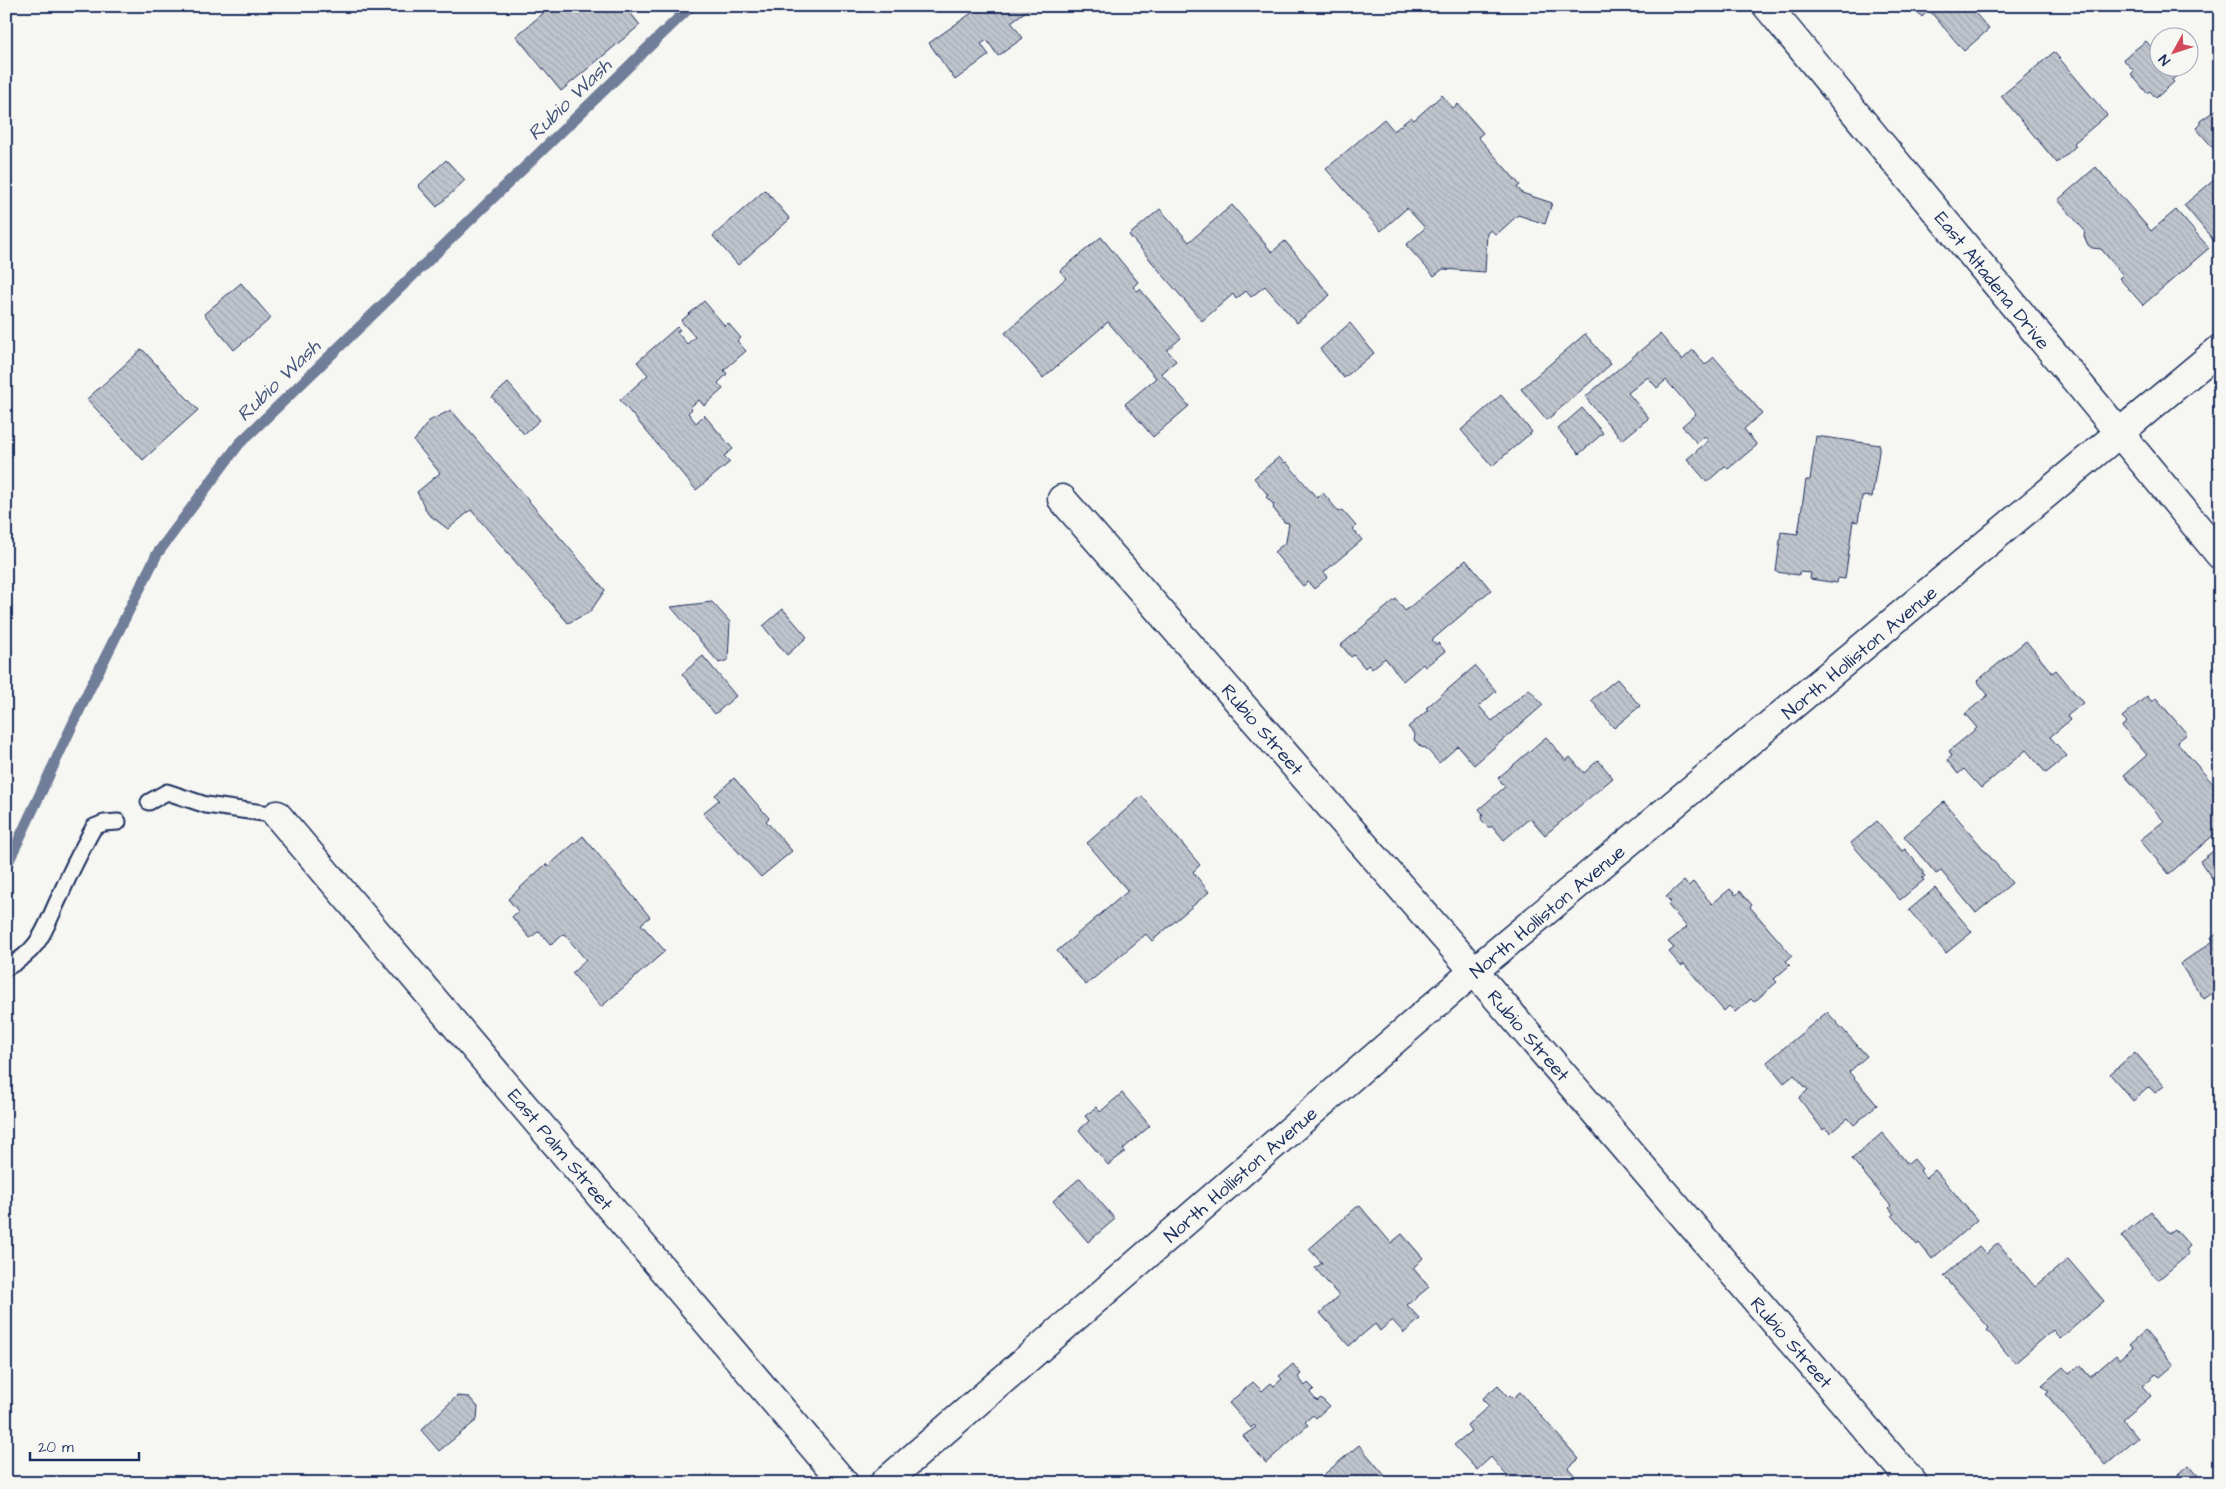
<svg xmlns="http://www.w3.org/2000/svg" width="2226" height="1489" font-family="'Architects Daughter',sans-serif">
<defs>
<pattern id="building-back-hatch" width="6" height="6" patternUnits="userSpaceOnUse" patternTransform="scale(1.25)"><rect width="6" height="6" fill="#c0c4cd"/><path d="M-1 5l2 2M0 0l6 6M5-1l2 2" fill="none" stroke="#a4a9b2"/></pattern>
</defs>
<rect width="100%" height="100%" fill="#f6f6f2"/>
<filter id="ink" filterUnits="userSpaceOnUse"><feTurbulence type="fractalNoise" baseFrequency=".02" numOctaves="2"/><feDisplacementMap in="SourceGraphic" scale="10" xChannelSelector="R" yChannelSelector="G"/><feConvolveMatrix kernelMatrix="1 2 1 2 8 2 1 2 1" color-interpolation-filters="sRGB"/></filter>
<g filter="url(#ink)">
<g fill="none" stroke-linecap="round" stroke-linejoin="round">
<polyline stroke="#717e99" stroke-width="11" points="6,867 86,696 157,554 239,444 691,6"/>
</g>
<g fill="url(#building-back-hatch)" stroke="#1b2f5e">
<polygon points="552,6 625,6 640,25 561,91 516,36"/>
<polygon points="969,6 1033,6 1011,22 1023,38 998,56 987,40 981,44 989,55 955,80 929,43 973,12"/>
<polygon points="1912,6 1969,6 1989,29 1964,51 1929,10 1922,17"/>
<polygon points="2146,41 2153,49 2158,44 2158,68 2178,68 2181,72 2172,80 2174,82 2156,98 2150,91 2147,93 2131,74 2134,71 2123,59"/>
<polygon points="2054,52 2107,115 2074,143 2076,146 2057,163 2001,96"/>
<polygon points="1442,95 1453,108 1458,104 1483,133 1478,137 1520,185 1517,187 1522,193 1552,203 1545,224 1518,215 1496,235 1491,230 1487,233 1485,272 1443,269 1434,276 1406,245 1425,228 1407,208 1381,231 1326,169 1384,119 1394,131 1411,117 1414,120"/>
<polygon points="2220,107 2220,156 2196,128 2200,124 2200,121"/>
<polygon points="446,160 465,180 437,207 418,186"/>
<polygon points="2096,167 2151,231 2176,210 2209,248 2143,305 2119,278 2123,275 2101,249 2092,248 2088,245 2084,236 2085,231 2058,200"/>
<polygon points="2220,175 2220,238 2215,242 2184,205"/>
<polygon points="765,190 790,219 738,265 713,236"/>
<polygon points="1232,205 1272,252 1285,241 1330,295 1297,323 1265,286 1251,297 1246,291 1236,299 1233,294 1202,321 1129,235 1160,209 1189,242"/>
<polygon points="1101,237 1138,282 1133,287 1137,291 1140,289 1181,338 1167,350 1176,361 1161,373 1189,406 1153,437 1125,404 1156,378 1108,322 1043,378 1005,333 1066,278 1060,271"/>
<polygon points="241,283 271,318 234,350 204,314"/>
<polygon points="704,301 725,326 728,323 741,338 737,341 746,351 724,370 727,374 718,383 723,389 704,406 699,400 690,407 692,409 688,413 696,423 704,415 733,449 724,456 730,462 696,490 620,400 648,375 637,362 677,327 680,330 677,332 687,344 695,337 681,321"/>
<polygon points="1350,323 1374,353 1344,378 1320,349"/>
<polygon points="1585,334 1611,364 1547,420 1521,389"/>
<polygon points="1660,334 1682,360 1693,350 1705,365 1714,357 1762,413 1744,429 1757,445 1728,469 1725,466 1707,482 1687,459 1708,441 1705,436 1697,443 1682,426 1696,414 1666,380 1657,388 1648,377 1628,393 1649,418 1622,440 1585,397"/>
<polygon points="142,349 198,410 143,460 87,399"/>
<polygon points="508,383 540,420 524,434 492,397"/>
<polygon points="1501,395 1532,432 1492,466 1461,430"/>
<polygon points="1582,408 1603,433 1579,454 1558,429"/>
<polygon points="451,410 605,590 590,612 568,623 471,510 448,529 428,514 417,492 440,473 414,441 429,421"/>
<polygon points="1816,436 1880,445 1872,497 1862,496 1858,522 1853,521 1845,579 1838,578 1837,583 1810,579 1811,573 1799,572 1799,575 1776,572 1781,532 1798,534 1806,480 1810,480"/>
<polygon points="1279,457 1284,463 1286,462 1317,498 1323,493 1339,512 1342,510 1356,526 1353,529 1362,540 1324,572 1328,577 1314,589 1308,582 1303,586 1274,552 1287,541 1286,541 1289,523 1284,522 1273,508 1274,505 1266,497 1268,495 1254,478"/>
<polygon points="1466,560 1491,590 1432,640 1436,645 1438,643 1445,651 1425,667 1423,664 1403,681 1385,658 1372,669 1368,665 1365,668 1354,655 1351,657 1341,645 1396,599 1405,611"/>
<polygon points="712,602 730,622 728,660 719,663 671,607"/>
<polygon points="783,609 807,637 787,655 763,626"/>
<polygon points="2026,641 2052,673 2056,670 2083,703 2067,716 2070,720 2050,737 2067,756 2046,773 2026,750 1981,788 1964,769 1958,774 1947,760 1952,756 1949,751 1977,728 1965,714 1988,695 1977,681"/>
<polygon points="703,656 736,696 715,714 682,674"/>
<polygon points="1475,666 1496,691 1479,706 1492,721 1529,689 1543,705 1474,765 1458,746 1439,763 1426,748 1421,747 1414,740 1415,735 1408,727 1428,710 1426,708"/>
<polygon points="1617,679 1640,706 1614,728 1591,700"/>
<polygon points="2147,696 2152,702 2156,698 2187,734 2177,742 2220,792 2220,833 2217,832 2169,874 2140,840 2164,821 2124,775 2147,755 2122,726 2127,722 2122,717"/>
<polygon points="1546,737 1566,761 1570,757 1584,773 1598,760 1613,778 1545,835 1530,818 1504,840 1493,827 1488,827 1481,819 1483,814 1479,809 1505,787 1498,778"/>
<polygon points="734,778 769,818 766,821 792,851 761,877 703,813 719,800 715,795"/>
<polygon points="1142,796 1200,865 1193,872 1209,892 1152,941 1146,934 1086,985 1057,951 1128,891 1087,843"/>
<polygon points="1944,802 2012,883 1976,913 1941,871 1936,874 1904,836"/>
<polygon points="1877,821 1902,851 1905,849 1924,872 1923,874 1925,876 1922,878 1924,880 1900,900 1851,843"/>
<polygon points="583,836 650,917 641,924 665,951 601,1007 572,973 586,960 564,934 551,945 539,931 530,938 512,917 518,911 508,899 546,864 548,866"/>
<polygon points="2220,846 2220,890 2200,861"/>
<polygon points="1684,881 1688,886 1693,882 1712,904 1730,889 1736,895 1740,891 1752,905 1750,907 1792,956 1786,961 1790,965 1774,979 1777,982 1754,1002 1751,999 1735,1012 1729,1006 1724,1011 1684,964 1681,966 1669,952 1674,948 1668,942 1687,927 1668,905 1671,902 1666,897"/>
<polygon points="1935,888 1972,932 1946,953 1909,910"/>
<polygon points="2220,932 2220,988 2204,999 2180,964 2213,941 2211,938"/>
<polygon points="1827,1012 1867,1056 1849,1072 1877,1105 1854,1125 1848,1118 1830,1133 1825,1128 1823,1130 1799,1098 1808,1090 1794,1075 1784,1083 1767,1062"/>
<polygon points="2135,1052 2164,1086 2155,1093 2149,1087 2133,1101 2110,1074"/>
<polygon points="1122,1093 1150,1126 1123,1149 1125,1152 1108,1165 1079,1130 1089,1121 1085,1116 1096,1107 1100,1112"/>
<polygon points="1882,1133 1908,1164 1914,1159 1922,1169 1920,1171 1926,1178 1935,1170 1977,1220 1932,1259 1919,1243 1917,1245 1892,1215 1894,1214 1889,1208 1891,1206 1852,1159"/>
<polygon points="1080,1178 1115,1219 1088,1242 1053,1201"/>
<polygon points="2220,1181 2220,1203 2212,1194 2217,1189 2214,1186"/>
<polygon points="1359,1205 1391,1243 1402,1234 1423,1258 1413,1268 1429,1287 1407,1305 1420,1319 1404,1333 1392,1320 1380,1331 1375,1324 1349,1346 1320,1313 1339,1296 1315,1268 1322,1263 1309,1249"/>
<polygon points="2151,1211 2169,1233 2175,1229 2190,1246 2186,1250 2189,1254 2158,1280 2121,1236"/>
<polygon points="1998,1243 2035,1287 2068,1259 2104,1301 2060,1339 2053,1330 2015,1363 1987,1330 1989,1328 1944,1276 1979,1246 1986,1254"/>
<polygon points="2145,1331 2174,1365 2160,1377 2156,1374 2142,1386 2151,1396 2123,1420 2138,1438 2106,1465 2046,1394 2049,1392 2042,1385 2063,1367 2069,1374 2080,1365 2090,1377 2116,1355 2119,1359 2133,1347 2130,1344"/>
<polygon points="1293,1364 1301,1374 1298,1377 1305,1386 1308,1383 1314,1389 1310,1393 1317,1401 1321,1398 1329,1406 1316,1418 1313,1415 1305,1422 1308,1425 1266,1463 1243,1436 1256,1427 1254,1425 1251,1428 1229,1403 1253,1382 1262,1391 1271,1383 1274,1386 1282,1379 1279,1376"/>
<polygon points="1498,1385 1508,1397 1510,1395 1513,1398 1520,1392 1579,1459 1568,1468 1580,1481 1578,1483 1502,1483 1508,1477 1491,1457 1477,1470 1454,1445 1471,1431 1467,1425 1489,1406 1482,1399"/>
<polygon points="457,1396 469,1397 478,1407 477,1420 439,1451 421,1430"/>
<polygon points="1359,1445 1391,1483 1324,1483 1321,1477"/>
<polygon points="2189,1465 2204,1483 2169,1483"/>
</g>
<g fill="none" stroke-linecap="round" stroke-linejoin="round">
<g stroke="#1b2f5e" stroke-width="19">
<g id="service">
<polyline points="149,802 167,792 206,805 277,815"/>
<path d="M6,968C42,949 44,929 60,896C70,872 82,849 94,827L104,823L118,822"/>
</g>
</g>
<g stroke="#1b2f5e" stroke-width="31">
<g id="minor">
<polyline points="1062,499 1474,971 1913,1483"/>
<polyline points="277,815 844,1483"/>
<polyline points="884,1483 1474,971 2220,349"/>
</g>
</g>
<g stroke="#1b2f5e" stroke-width="31">
<polyline id="secondary" points="1767,6 2220,555"/>
</g>
<use href="#service" stroke="#f6f6f2" stroke-width="15"/>
<use href="#minor" stroke="#f6f6f2" stroke-width="28"/>
<use href="#secondary" stroke="#f6f6f2" stroke-width="28"/>
</g>
</g>
<g text-anchor="middle" stroke-width="4" stroke-linejoin="round" paint-order="stroke">
<g font-size="19" fill="#1b2f5e" stroke="#f6f6f2">
<text transform="translate(1993 280) rotate(51)" y="7">East Altadena Drive</text>
<text transform="translate(1859 652) rotate(-40)" y="7">North Holliston Avenue</text>
<text transform="translate(1263 729) rotate(49)" y="7">Rubio Street</text>
<text transform="translate(1547 911) rotate(-40)" y="7">North Holliston Avenue</text>
<text transform="translate(1529 1035) rotate(49)" y="7">Rubio Street</text>
<text transform="translate(561 1149) rotate(50)" y="7">East Palm Street</text>
<text transform="translate(1240 1174) rotate(-41)" y="7">North Holliston Avenue</text>
<text transform="translate(1792 1342) rotate(49)" y="7">Rubio Street</text>
</g>
<g font-size="20" font-style="italic" fill="#46567b" stroke="#f6f6f2">
<text transform="translate(569 99) rotate(-44)" y="7">Rubio Wash</text>
<text transform="translate(278 380) rotate(-44)" y="7">Rubio Wash</text>
</g>
</g>
<rect width="2226" height="1489" fill="none" stroke="#f6f6f2" stroke-width="25"/>
<rect x="12" y="12" width="2201" height="1464" fill="none" stroke="#1b2f5e" stroke-width="2" filter="url(#ink)"/>
<g transform="translate(2174 52) rotate(230)"><circle r="24" fill="#f6f6f2" stroke="#9ea6b7"/>
<path d="M0-4L9 19L0 12L-9 19Z" fill="#d1495b"/>
<text y="-8" font-size="14" font-weight="bold" text-anchor="middle" fill="#1b2f5e">N</text>
</g>
<path d="M30 1452v8h109v-8" fill="none" stroke="#1b2f5e" stroke-width="2.5"/>
<text x="38" y="1452" font-size="15" fill="#1b2f5e" stroke="#f6f6f2" stroke-width="4" paint-order="stroke">20 m</text>
</svg>
